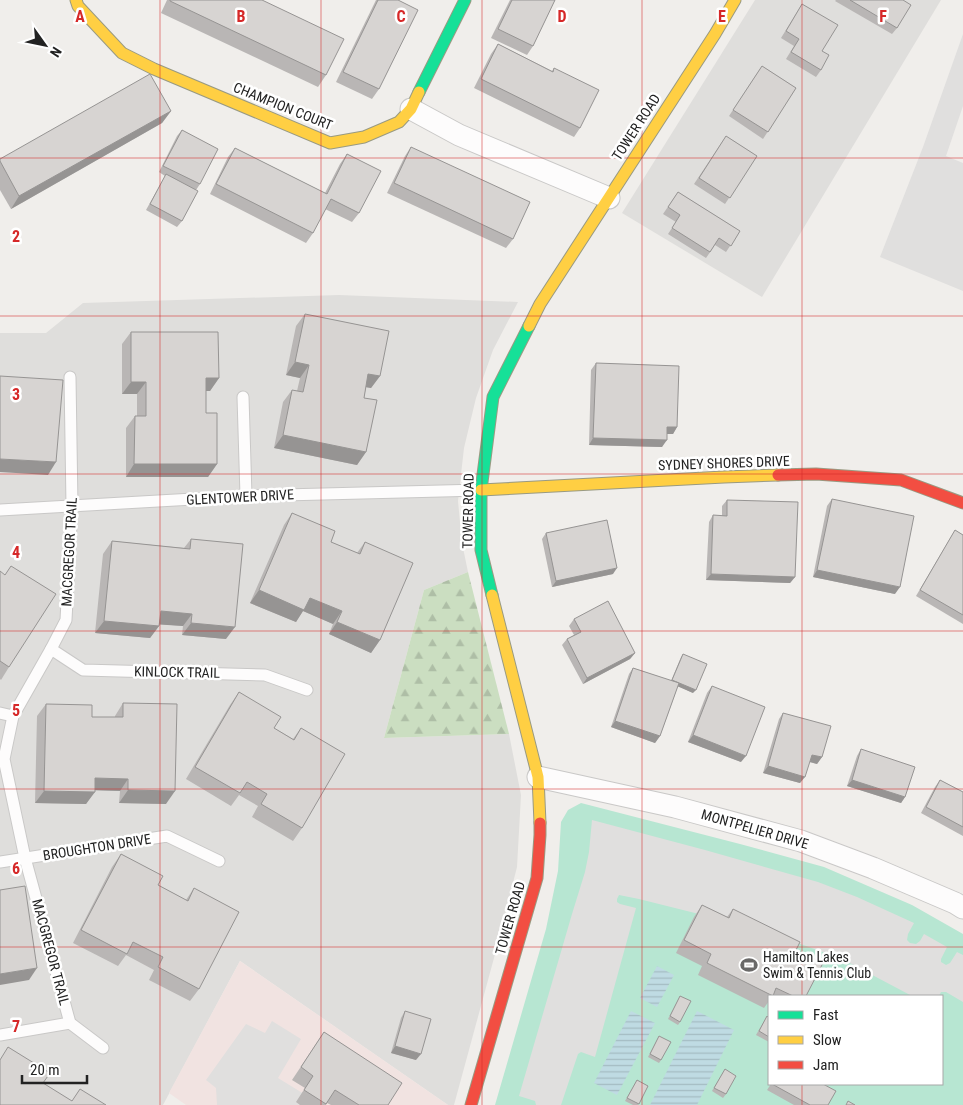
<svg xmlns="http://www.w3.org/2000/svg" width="963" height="1105" font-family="'Roboto Condensed',sans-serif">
<defs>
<pattern id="forest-firs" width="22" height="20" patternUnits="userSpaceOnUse" patternTransform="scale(1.25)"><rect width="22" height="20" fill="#cbdec1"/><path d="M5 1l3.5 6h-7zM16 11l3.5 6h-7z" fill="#aebea6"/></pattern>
<pattern id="water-rules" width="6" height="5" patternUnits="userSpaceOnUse" patternTransform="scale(1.25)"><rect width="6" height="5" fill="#bfdbe3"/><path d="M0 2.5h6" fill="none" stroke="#a4bcc2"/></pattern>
</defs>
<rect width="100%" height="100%" fill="#f0eeeb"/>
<g fill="#dfdedc">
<polygon points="755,0 941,0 762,297 622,213"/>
<polygon points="339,295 518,302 493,350 476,398 464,448 458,501 462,543 468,572 424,590 384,738 509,734 521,795 517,867 494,958 454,1105 448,1105 240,961 163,1105 0,1105 0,333 46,333 83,303"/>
</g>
<polygon fill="#f1e3e1" points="240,961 448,1105 186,1105 169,1093"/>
<polygon fill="url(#forest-firs)" points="468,572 509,734 384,738 424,590"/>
<path fill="#b7e6d2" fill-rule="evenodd" d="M581,803L740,844L824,867L912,905L963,934V1105H495L546,929L558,871L561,822L568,810ZM769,996H942V1084H769Z"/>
<g fill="#e0dfde">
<polygon points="963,34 963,106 946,156 963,163 963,291 880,257 923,147"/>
<polygon points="592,820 705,850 818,882 857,897 914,923 908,934 907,940 910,943 916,944 920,941 924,934 947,947 941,959 941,962 946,965 950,963 957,952 963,955 963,1002 946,992 941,992 939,996 912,996 842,959 759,929 639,899 619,895 617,899 617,902 620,904 636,908 595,1057 581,1052 578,1054 561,1105 536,1105 535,1101 519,1096 572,914 585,872 589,852"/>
<polygon points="272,1021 301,1039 278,1078 322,1105 217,1105 216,1088 206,1080 246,1024 265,1033"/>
</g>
<g fill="url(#water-rules)">
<polygon points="657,966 674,975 657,1007 640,998"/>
<polygon points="631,1011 655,1023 617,1095 594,1083"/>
<polygon points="697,1011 734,1030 697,1105 650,1105"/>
</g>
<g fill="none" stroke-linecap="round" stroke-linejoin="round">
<g stroke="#c9c8c7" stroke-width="13">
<g id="lane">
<polyline points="70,377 72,506 66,620 51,649 13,716 4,759 25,858 70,1023 103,1048"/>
<polyline points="243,397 246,496"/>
<polyline points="0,510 246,496 481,490"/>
<polyline points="51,649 83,670 265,675 307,690"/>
<polyline points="0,713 13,716"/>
<polyline points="0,862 167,836 219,861"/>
<polyline points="0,1035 70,1023"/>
</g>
</g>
<g stroke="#c9c8c7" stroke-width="23">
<g id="street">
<polyline points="411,109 459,135 609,198"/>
<polyline points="538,777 675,807 801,841 873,868 955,903 963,908"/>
</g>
</g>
<g stroke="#999a82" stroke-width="13">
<g id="fast">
<polyline points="419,92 465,0"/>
<polyline points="492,595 481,550 481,490 493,397 529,326"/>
</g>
</g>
<g stroke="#999a82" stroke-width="13">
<g id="slow">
<polyline points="76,0 78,6 122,53 154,69 330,143 364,137 399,122 411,109 419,92"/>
<polyline points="529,326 540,304 715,34 735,0"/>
<polyline points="481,490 724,477 778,475"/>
<polyline points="492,595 538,777 540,823"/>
</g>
</g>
<g stroke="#999a82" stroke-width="13">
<g id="jam">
<polyline points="778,475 816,474 901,480 963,503"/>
<polyline points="471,1105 537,878 540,835 540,823"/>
</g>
</g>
<use href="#lane" stroke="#fdfcfc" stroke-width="11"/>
<use href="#street" stroke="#fdfcfc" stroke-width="21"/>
<use href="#fast" stroke="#16e098" stroke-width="11"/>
<use href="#slow" stroke="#ffcf43" stroke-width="11"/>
<use href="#jam" stroke="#f24e42" stroke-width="11"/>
</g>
<g fill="#b9b6b5">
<polygon points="167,0 262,0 326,75 318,87 161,13"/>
<polygon points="376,0 398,0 379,89 372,99 336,82"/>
<polygon points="510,0 555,0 533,46 527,55 491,38"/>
<polygon points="836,0 903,0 897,28 892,34 835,1"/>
<polygon points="802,4 822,51 821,70 816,77 786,59 794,46 781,38"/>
<polygon points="498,44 552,71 554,68 580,128 574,137 474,88 491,54"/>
<polygon points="762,66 796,88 763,139 729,116"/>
<polygon points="171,111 162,123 11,209 0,190 0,159"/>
<polygon points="182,130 200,184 196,190 182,221 177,227 146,210 165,176 159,172 177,136"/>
<polygon points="726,136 757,156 725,204 694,184"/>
<polygon points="411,147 513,239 506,248 387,193 405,156"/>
<polygon points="235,148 325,193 340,164 347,154 359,213 352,222 325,209 313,233 306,243 210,194 228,157"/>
<polygon points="678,192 740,231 726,252 715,245 706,258 668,234 676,222 663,214"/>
<polygon points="305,314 380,376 371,388 366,387 364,398 366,452 357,465 274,448 283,402 292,390 297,391 300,378 286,375 296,326"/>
<polygon points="131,332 219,378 210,391 206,391 206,413 217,464 208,477 126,477 126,428 135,416 137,416 137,394 122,394 122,344"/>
<polygon points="596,363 677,427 673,434 667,434 662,447 589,445 591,370"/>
<polygon points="832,499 895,594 813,577 827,506"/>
<polygon points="727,500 795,577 790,583 706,580 709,522 713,515 722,516 722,506"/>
<polygon points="292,513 331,542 357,553 365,542 380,640 371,653 329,634 333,624 303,611 296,622 250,603 284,525"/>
<polygon points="955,530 963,535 963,624 916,596"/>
<polygon points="546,533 613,574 552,587 542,539"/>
<polygon points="191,539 226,639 182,635 183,626 159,624 159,626 150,638 95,633 103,554 112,541 184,548"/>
<polygon points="0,571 9,667 1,680 0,679"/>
<polygon points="574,619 635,653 630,659 583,684 562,645 567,639 574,635 569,626"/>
<polygon points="683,654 693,693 678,686 660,736 655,743 611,727 629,674 633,668 671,681 681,657"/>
<polygon points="712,686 741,762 688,742 707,693"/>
<polygon points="239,692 274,728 293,739 301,728 302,828 293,841 252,817 258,806 239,795 231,806 186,779 230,705"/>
<polygon points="123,703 166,804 119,803 120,791 95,790 86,804 35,803 37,716 46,704 92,717 115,717 115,716"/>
<polygon points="783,713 822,757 817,764 809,762 800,783 763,773 779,719"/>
<polygon points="861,749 905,797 901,803 847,786 857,756"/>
<polygon points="940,780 963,792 963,836 921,813 935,787"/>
<polygon points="121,854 158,885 186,900 194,888 199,989 190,1001 149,980 154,970 126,955 118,966 73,943 112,867"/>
<polygon points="702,905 727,917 733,909 796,950 806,996 769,996 769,1001 764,1008 698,975 702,966 676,953 694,917"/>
<polygon points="680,996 680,1022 678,1025 668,1019"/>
<polygon points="405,1011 416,1060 391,1053 401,1018"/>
<polygon points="767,1016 769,1018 769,1042 756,1035"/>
<polygon points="324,1032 388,1105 331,1105 327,1103 326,1105 300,1105 296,1102 305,1088 292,1080"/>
<polygon points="659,1036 661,1060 659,1063 648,1057"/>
<polygon points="725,1069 726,1094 723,1098 712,1091"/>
<polygon points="637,1080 648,1086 638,1105 633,1105 625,1101"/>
<polygon points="771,1084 823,1084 828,1105 794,1105 767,1090"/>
</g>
<g fill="#969493">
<polygon points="171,111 162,123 11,209 19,196"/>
<polygon points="295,362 309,365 300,378 286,375"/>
<polygon points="368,374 380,376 371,388 359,386"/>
<polygon points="206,378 219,378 210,391 197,391"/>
<polygon points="131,382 146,382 137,394 122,394"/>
<polygon points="667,427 677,427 673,434 662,434"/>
<polygon points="283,435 366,452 357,465 274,448"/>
<polygon points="593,438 667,440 662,447 589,445"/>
<polygon points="0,459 56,462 48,475 0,472"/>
<polygon points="134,464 217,464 208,477 126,477"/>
<polygon points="617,568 613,574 552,587 556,581"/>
<polygon points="817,570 900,587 895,594 813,577"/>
<polygon points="711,574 795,577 790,583 706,580"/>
<polygon points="259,590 310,598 342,611 333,624 303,611 296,622 250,603"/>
<polygon points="161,611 192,614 183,626 152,624"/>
<polygon points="104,621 159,626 150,638 95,633"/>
<polygon points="337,622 380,640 371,653 329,634"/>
<polygon points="191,623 235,627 226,639 182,635"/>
<polygon points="635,653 630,659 583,684 587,678"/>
<polygon points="672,680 696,690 693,693 670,683"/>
<polygon points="615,721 660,736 655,743 611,727"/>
<polygon points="693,735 746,756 741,762 688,742"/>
<polygon points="812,755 822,757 817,764 807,761"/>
<polygon points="768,766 805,777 800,783 763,773"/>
<polygon points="95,778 128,779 120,791 87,790"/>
<polygon points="852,780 905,797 901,803 847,786"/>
<polygon points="128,790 175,791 166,804 119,803"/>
<polygon points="44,791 95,792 86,804 35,803"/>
<polygon points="37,968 29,980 0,985 0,974"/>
<polygon points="395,1046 421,1054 416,1060 391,1053"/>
</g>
<g fill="#d7d4d2" stroke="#969493">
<polygon points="170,0 262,0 344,39 326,75 170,1"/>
<polygon points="378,0 398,0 418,10 379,89 343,72"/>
<polygon points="512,0 555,0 533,46 498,29"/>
<polygon points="850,0 903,0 911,5 897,28"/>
<polygon points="802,4 838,25 822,51 829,55 821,70 791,52 799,39 786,31"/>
<polygon points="498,44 553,72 554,68 599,90 580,128 481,79"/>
<polygon points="762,66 796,88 768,132 733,110"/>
<polygon points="150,74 171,111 19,196 0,161 0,159"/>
<polygon points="182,130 218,149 200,184 163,166"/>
<polygon points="726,136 757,156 730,198 699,178"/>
<polygon points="411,147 530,202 513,239 394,183"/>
<polygon points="235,148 327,194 347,154 381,171 359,213 331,199 313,233 216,184"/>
<polygon points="166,174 198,191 182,221 150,204"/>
<polygon points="678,192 740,231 731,246 719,238 710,252 672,228 680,215 668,207"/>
<polygon points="305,314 389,331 380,376 368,374 364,398 377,400 366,452 283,435 292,390 303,392 309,365 295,362"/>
<polygon points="131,332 218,332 219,378 206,378 206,413 217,413 217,464 134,464 135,416 146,416 146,382 131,382"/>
<polygon points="596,363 679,366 677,427 667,427 667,440 593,438"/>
<polygon points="0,376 63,380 56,462 0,459"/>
<polygon points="832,499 914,516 900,587 817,570"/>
<polygon points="727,500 798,502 795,577 711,574 713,515 727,516"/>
<polygon points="292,513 335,531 331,542 360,554 365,542 413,563 380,640 337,622 342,611 310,598 304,610 259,590"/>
<polygon points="607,520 617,568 556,581 546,533"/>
<polygon points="955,530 963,535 963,615 920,590"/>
<polygon points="191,539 243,544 235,627 191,623 192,614 161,611 159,626 104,621 112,541 190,549"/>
<polygon points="11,566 56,594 9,667 0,661 0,571 5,575"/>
<polygon points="608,601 635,653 587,678 567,639 581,632 574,619"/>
<polygon points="683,654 707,664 696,690 672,680"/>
<polygon points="633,668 679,683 660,736 615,721"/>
<polygon points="712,686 765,707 746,756 693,735"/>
<polygon points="239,692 281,717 274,728 294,740 301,728 345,754 302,828 261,804 267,794 247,782 240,793 195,767"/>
<polygon points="123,703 177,704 175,791 128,790 128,779 95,778 95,792 44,791 46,704 92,705 92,717 123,717"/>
<polygon points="783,713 831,726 822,757 812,755 805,777 768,766"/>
<polygon points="861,749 915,767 905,797 852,780"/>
<polygon points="940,780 963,792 963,827 926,807"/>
<polygon points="121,854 163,876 158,885 188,901 194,888 239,912 199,989 158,967 163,957 133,942 127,954 81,930"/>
<polygon points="25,886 37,968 0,974 0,890"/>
<polygon points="702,905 729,918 733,909 800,942 796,950 823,963 806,996 793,996 776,988 773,996 707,963 711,954 684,940"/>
<polygon points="680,996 691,1001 680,1022 670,1016"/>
<polygon points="405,1011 431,1019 421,1054 395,1046"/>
<polygon points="767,1016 769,1018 769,1037 759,1031"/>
<polygon points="324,1032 402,1083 388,1105 359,1105 335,1090 326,1104 304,1090 313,1076 301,1067"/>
<polygon points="659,1036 671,1042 661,1060 650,1054"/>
<polygon points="8,1047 50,1073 43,1083 72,1101 80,1089 106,1105 0,1105 0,1060"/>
<polygon points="725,1069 736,1076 726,1094 714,1088"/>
<polygon points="637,1080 648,1086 639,1104 627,1098"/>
<polygon points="772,1084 823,1084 836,1091 828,1105 810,1105"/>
<polygon points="848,1101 855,1105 846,1105"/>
</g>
<path fill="none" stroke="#d62828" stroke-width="1" stroke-opacity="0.55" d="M160,0V1105M321,0V1105M482,0V1105M642,0V1105M802,0V996M0,158H963M0,316H963M0,474H963M0,631H963M0,789H963M0,947H963M802,1084V1105"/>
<defs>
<g id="stadium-bare" transform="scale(1.35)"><path d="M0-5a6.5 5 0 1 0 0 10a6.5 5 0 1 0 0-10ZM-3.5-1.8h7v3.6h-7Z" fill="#6a6968" stroke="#fff" stroke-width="2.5" paint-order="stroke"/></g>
</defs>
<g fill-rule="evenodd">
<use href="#stadium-bare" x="749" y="965"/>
</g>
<g text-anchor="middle" stroke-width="5" stroke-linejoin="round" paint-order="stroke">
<g font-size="14" fill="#222" stroke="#fff">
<text transform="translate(283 106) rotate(22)" y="5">CHAMPION COURT</text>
<text transform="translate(636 127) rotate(-57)" y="5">TOWER ROAD</text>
<text transform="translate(724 463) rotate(-2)" y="5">SYDNEY SHORES DRIVE</text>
<text transform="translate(240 497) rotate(-3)" y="5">GLENTOWER DRIVE</text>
<text transform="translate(468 511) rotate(-89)" y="5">TOWER ROAD</text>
<text transform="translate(69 552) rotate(-87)" y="5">MACGREGOR TRAIL</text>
<text transform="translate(177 672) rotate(1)" y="5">KINLOCK TRAIL</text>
<text transform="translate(755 829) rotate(16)" y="5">MONTPELIER DRIVE</text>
<text transform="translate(97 847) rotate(-9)" y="5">BROUGHTON DRIVE</text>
<text transform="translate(510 918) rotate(-74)" y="5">TOWER ROAD</text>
<text transform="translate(51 952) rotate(75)" y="5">MACGREGOR TRAIL</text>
</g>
<g font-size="14" fill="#222" stroke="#fff" text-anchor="start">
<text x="763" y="962">Hamilton Lakes<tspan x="763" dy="16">Swim &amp; Tennis Club</tspan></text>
</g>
</g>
<g font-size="16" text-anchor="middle" font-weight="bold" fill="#d62828" stroke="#fff" stroke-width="5" stroke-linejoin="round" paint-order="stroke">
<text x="80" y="22">A</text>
<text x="241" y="22">B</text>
<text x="401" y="22">C</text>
<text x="562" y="22">D</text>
<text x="722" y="22">E</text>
<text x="883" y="22">F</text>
<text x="16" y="242">2</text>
<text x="16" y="400">3</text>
<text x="16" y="558">4</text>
<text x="16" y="716">5</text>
<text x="16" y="874">6</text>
<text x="16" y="1032">7</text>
</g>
<rect x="768" y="995" width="175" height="90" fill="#ffffff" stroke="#a7a7a7"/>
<rect x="778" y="1011" width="25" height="8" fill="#16e098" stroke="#a7a7a7"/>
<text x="813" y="1020" font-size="15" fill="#222222">Fast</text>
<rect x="778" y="1036" width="25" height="8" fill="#ffcf43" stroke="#a7a7a7"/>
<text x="813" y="1045" font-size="15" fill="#222222">Slow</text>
<rect x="778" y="1061" width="25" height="8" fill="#f24e42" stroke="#a7a7a7"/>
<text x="813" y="1070" font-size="15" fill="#222222">Jam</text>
<g transform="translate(45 45) rotate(123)" stroke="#ffffff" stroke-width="4" paint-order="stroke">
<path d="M0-4L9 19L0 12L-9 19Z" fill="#222222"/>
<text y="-8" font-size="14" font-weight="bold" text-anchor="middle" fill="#222222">N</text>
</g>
<path d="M22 1075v8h65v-8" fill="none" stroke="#222222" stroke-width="2.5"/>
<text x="30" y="1075" font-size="15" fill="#222222" stroke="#ffffff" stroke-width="4" paint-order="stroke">20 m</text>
</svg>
